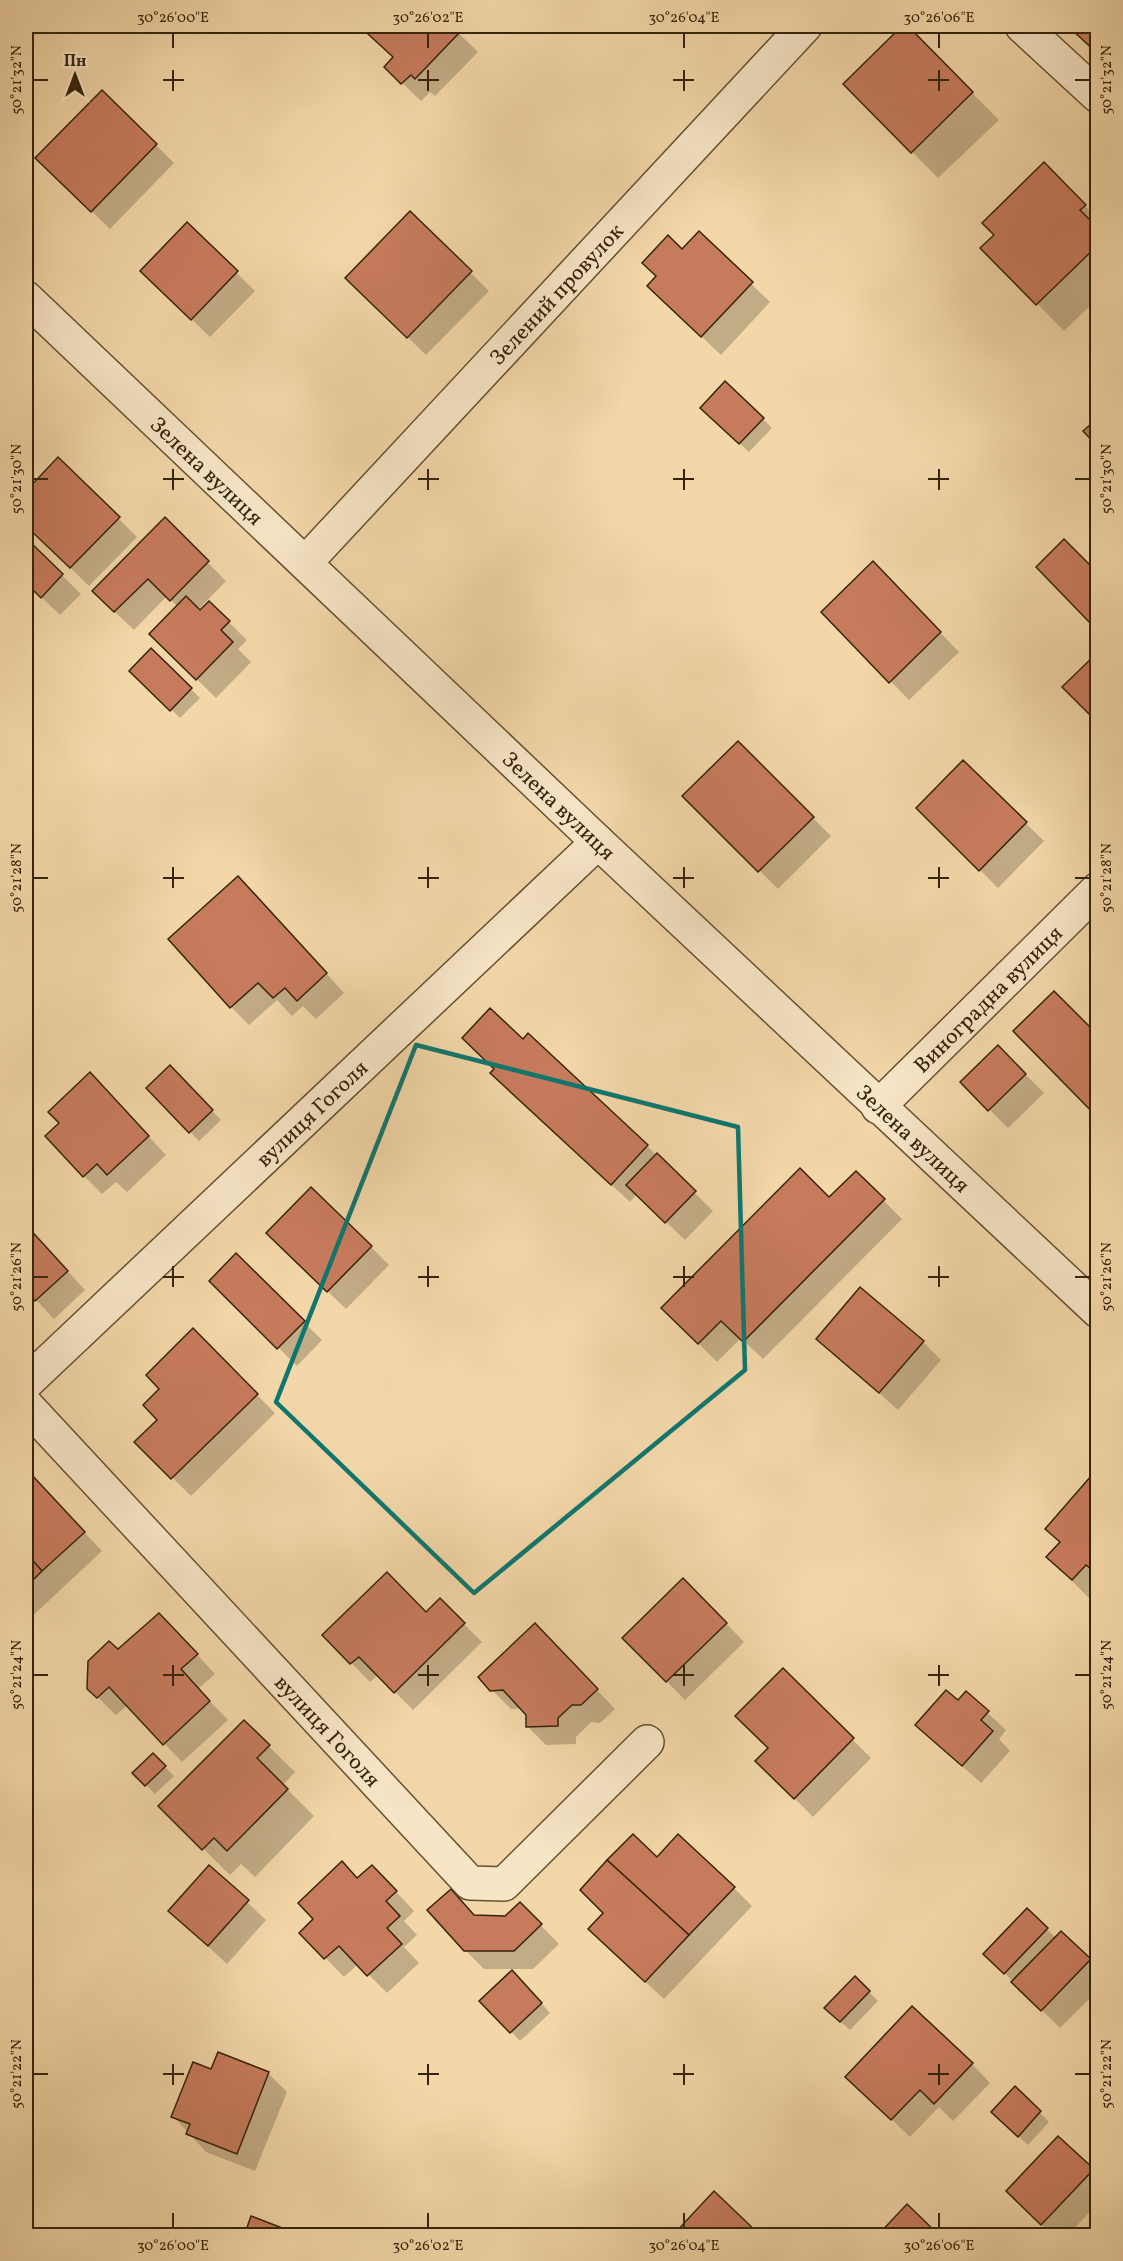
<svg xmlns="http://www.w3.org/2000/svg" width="1123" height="2261" font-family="Vollkorn,serif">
<rect width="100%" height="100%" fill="#f3d7a8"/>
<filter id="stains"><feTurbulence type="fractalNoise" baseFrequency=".00333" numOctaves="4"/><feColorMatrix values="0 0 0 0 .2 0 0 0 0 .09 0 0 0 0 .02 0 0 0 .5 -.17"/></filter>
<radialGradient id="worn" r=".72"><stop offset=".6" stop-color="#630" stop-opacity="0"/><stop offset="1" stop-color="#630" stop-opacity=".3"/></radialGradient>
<g fill="#0003">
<polygon points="378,26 451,26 478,52 435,96 430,92 421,101 386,67 394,57 370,34"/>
<polygon points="906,26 999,120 938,178 845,84"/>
<polygon points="156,145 174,163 110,229 56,176"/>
<polygon points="1044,164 1098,219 1098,298 1064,331 983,248 996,235"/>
<polygon points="410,213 489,291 426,355 347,278"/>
<polygon points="187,224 255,291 210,337 142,271"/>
<polygon points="699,233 770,302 721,355 668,305 682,251"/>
<polygon points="711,417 763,419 772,428 749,452"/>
<polygon points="58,459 137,537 89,586 26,524 26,493"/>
<polygon points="165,520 226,581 198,610 200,612 209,603 247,640 238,649 251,662 216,698 151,634 178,607 167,596 134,630 113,610"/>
<polygon points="26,540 81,594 60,615 26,582"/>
<polygon points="891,582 959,652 909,700 823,612"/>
<polygon points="151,650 200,698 180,718 131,671"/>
<polygon points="738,743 831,836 778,889 685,796"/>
<polygon points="963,762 1044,841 998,888 918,808"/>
<polygon points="256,896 344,993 316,1019 303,1006 292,1016 277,1000 249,1025 231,1007"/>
<polygon points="523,1041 647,1146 713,1211 685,1240 637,1194 630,1202 510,1091 496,1069"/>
<polygon points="998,1047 1044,1093 1008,1128 962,1082"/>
<polygon points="170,1067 221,1120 199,1141 148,1088"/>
<polygon points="108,1093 166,1155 127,1192 116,1182 102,1194 84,1176"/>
<polygon points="856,1173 902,1219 763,1359 741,1338 717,1362 663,1308 829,1199"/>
<polygon points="26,1226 85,1290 54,1319 26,1289"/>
<polygon points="371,1247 389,1265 346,1309 286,1251"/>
<polygon points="236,1255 322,1340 297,1366 211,1281"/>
<polygon points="193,1331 275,1413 191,1496 136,1442 159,1420 162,1389"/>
<polygon points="818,1338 923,1342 941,1360 898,1410"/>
<polygon points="1098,1471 1098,1607 1048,1557 1061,1543"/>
<polygon points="30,1475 102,1551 26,1622 26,1479"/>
<polygon points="702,1598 744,1642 685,1700 624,1638"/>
<polygon points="440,1600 482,1642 413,1710 378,1675 370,1682 324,1635 426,1614"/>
<polygon points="177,1633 215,1674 198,1689 228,1720 182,1762 128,1705 116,1715 89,1689"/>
<polygon points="553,1644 615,1709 600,1723 591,1722 576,1737 576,1744 546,1745 527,1726 527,1714 522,1708 511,1709 492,1690"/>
<polygon points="783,1670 871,1758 813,1817 758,1761 770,1749"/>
<polygon points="966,1693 1006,1730 999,1739 1010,1751 981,1783 936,1743 958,1702"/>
<polygon points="244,1722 295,1772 283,1785 314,1816 255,1877 241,1864 230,1875 160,1806"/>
<polygon points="153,1755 174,1776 155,1794 134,1773"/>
<polygon points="657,1859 734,1888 752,1906 664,1999 609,1948"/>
<polygon points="342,1863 358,1879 390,1885 414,1911 404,1921 417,1935 404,1947 419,1963 387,1993 358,1964 344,1977 301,1933 315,1919"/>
<polygon points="210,1867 266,1920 227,1964 170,1911"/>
<polygon points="451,1891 476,1916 506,1918 520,1904 559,1944 533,1969 484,1969 465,1950"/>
<polygon points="1027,1910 1056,1938 1061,1933 1098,1968 1098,1990 1060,2028 985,1954"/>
<polygon points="855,1978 878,2001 850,2030 835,2017"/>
<polygon points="521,1981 550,2013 520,2041 482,2001"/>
<polygon points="972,2064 990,2083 953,2121 939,2107 910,2137 866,2095"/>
<polygon points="268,2073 287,2092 255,2171 206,2152 173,2116"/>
<polygon points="1015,2088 1049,2122 1028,2145 1002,2121"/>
<polygon points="1058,2138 1098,2175 1098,2203 1067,2236 1053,2236 1026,2210"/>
</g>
<g fill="#c77b5d" stroke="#35230b" stroke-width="1.5">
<polygon points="376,26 453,26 460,32 415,79 411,75 401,84 384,67 393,57 368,34"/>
<polygon points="902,26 908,26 973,92 911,153 843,84"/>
<polygon points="1072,26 1098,26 1098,54 1070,28"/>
<polygon points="102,90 157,144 91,212 35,158"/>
<polygon points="1044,162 1086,205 1080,210 1098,228 1098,245 1036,305 980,248 994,235 982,223"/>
<polygon points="410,211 472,271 407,338 345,278"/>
<polygon points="187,222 238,271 191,320 140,271"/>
<polygon points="699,231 753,282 701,337 647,286 656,276 642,263 668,235 682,249"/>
<polygon points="725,381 764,418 739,444 700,408"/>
<polygon points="1098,418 1098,447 1083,431"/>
<polygon points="58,457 120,517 70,568 26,526 26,491"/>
<polygon points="165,517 209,561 170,601 148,579 114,612 92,591"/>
<polygon points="26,538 63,574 41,598 26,583"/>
<polygon points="1064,539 1098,573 1098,620 1092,625 1036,567"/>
<polygon points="873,561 941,632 889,683 821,612"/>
<polygon points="186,596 200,610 209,601 230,621 221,630 233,642 196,680 149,634"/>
<polygon points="151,648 192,688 170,711 129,671"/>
<polygon points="1098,652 1098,723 1062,687"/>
<polygon points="738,741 814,817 758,872 682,796"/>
<polygon points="963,760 1027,822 979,871 916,808"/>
<polygon points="238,876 327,973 297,1001 285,988 273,998 258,983 230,1008 168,939"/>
<polygon points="1054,991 1098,1035 1098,1118 1013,1031"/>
<polygon points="490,1008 523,1039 528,1033 648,1145 611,1185 490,1073 494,1069 462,1038"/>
<polygon points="998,1045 1026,1074 988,1111 960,1082"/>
<polygon points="170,1065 213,1110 189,1133 146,1088"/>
<polygon points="90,1072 149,1136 107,1175 97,1164 83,1177 45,1136 59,1123 48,1112"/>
<polygon points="657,1153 696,1191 665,1223 626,1185"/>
<polygon points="800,1168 829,1197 856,1171 885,1199 743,1342 721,1321 698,1344 661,1308"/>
<polygon points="311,1187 372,1246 327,1292 266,1233"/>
<polygon points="26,1225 68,1271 35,1301 26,1291"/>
<polygon points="236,1253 305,1321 277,1349 209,1281"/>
<polygon points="860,1287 924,1341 879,1393 816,1339"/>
<polygon points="193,1328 258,1394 171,1479 134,1442 157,1420 143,1405 159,1389 146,1375"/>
<polygon points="1098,1468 1098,1575 1086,1565 1072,1580 1046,1557 1060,1542 1045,1529"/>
<polygon points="30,1473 85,1532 42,1571 26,1553 26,1477"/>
<polygon points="26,1553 42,1571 26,1587"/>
<polygon points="387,1572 426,1612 440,1598 465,1623 394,1693 359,1657 350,1664 322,1635"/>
<polygon points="683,1578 727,1623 666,1682 622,1638"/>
<polygon points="159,1613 198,1654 181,1669 210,1701 163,1745 109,1687 97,1698 87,1689 88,1661 109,1641 118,1649"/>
<polygon points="535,1623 598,1689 581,1705 572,1705 558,1718 558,1726 526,1727 526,1715 503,1690 490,1691 478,1677"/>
<polygon points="783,1668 854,1738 794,1799 755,1761 768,1748 735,1716"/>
<polygon points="946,1690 958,1700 966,1691 989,1711 981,1720 993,1731 962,1766 915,1725"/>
<polygon points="244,1720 270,1745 257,1758 288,1789 227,1851 214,1838 202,1850 158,1806"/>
<polygon points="153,1753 166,1766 145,1786 132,1773"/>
<polygon points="633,1834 657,1857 678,1834 735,1887 689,1935 607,1860"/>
<polygon points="607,1860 689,1935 645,1982 588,1929 603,1913 580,1890"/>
<polygon points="342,1861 357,1878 372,1865 397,1891 386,1901 400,1916 387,1928 402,1944 367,1976 339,1946 324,1959 299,1933 313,1919 298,1903"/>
<polygon points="209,1865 249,1900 208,1946 168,1911"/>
<polygon points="451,1889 474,1915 505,1916 520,1902 542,1924 514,1951 464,1951 427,1910"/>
<polygon points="1027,1908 1048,1928 1004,1974 983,1954"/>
<polygon points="1061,1931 1091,1959 1041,2011 1011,1982"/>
<polygon points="512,1970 542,2003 510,2033 479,2001"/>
<polygon points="855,1976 870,1991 840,2022 824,2008"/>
<polygon points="912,2006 973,2063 934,2104 920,2090 891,2120 845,2077"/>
<polygon points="218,2052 269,2072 237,2154 186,2134 190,2124 171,2117 193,2062 211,2069"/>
<polygon points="1015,2086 1041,2111 1018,2137 991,2112"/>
<polygon points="1058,2136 1094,2169 1041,2225 1006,2191"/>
<polygon points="714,2191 761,2236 672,2236"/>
<polygon points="907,2204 940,2236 877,2236"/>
<polygon points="251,2216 303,2236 244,2236"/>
</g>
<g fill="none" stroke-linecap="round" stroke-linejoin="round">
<g stroke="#645032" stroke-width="36">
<g id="street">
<polyline points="1022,26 1098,96"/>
<path id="s1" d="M26,298L598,842L1098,1311"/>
<path id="s2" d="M305,563L805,26"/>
<path id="s3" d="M878,1107L1098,889"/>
<path id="s4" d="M26,1383L598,842"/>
<path id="s5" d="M26,1405L470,1883L504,1884L647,1742"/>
</g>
</g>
<use href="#street" stroke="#f7e5c6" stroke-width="33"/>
</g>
<path fill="none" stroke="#0f766e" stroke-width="4.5" stroke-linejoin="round" d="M416,1045L738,1127L745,1370L474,1593L276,1402Z"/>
<path fill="none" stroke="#35230b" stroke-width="2" d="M173,33V48M428,33V48M684,33V48M939,33V48M173,70V91M428,70V91M684,70V91M939,70V91M33,80H48M163,80H184M418,80H439M673,80H694M928,80H949M1075,80H1090M173,469V490M428,469V490M684,469V490M939,469V490M33,479H48M163,479H184M418,479H439M673,479H694M928,479H949M1075,479H1090M173,867V888M428,867V888M684,867V888M939,867V888M33,878H48M163,878H184M418,878H439M673,878H694M928,878H949M1075,878H1090M173,1266V1287M428,1266V1287M684,1266V1287M939,1266V1287M33,1277H48M163,1277H184M418,1277H439M673,1277H694M928,1277H949M1075,1277H1090M173,1665V1686M428,1665V1686M684,1665V1686M939,1665V1686M33,1675H48M163,1675H184M418,1675H439M673,1675H694M928,1675H949M1075,1675H1090M173,2064V2085M428,2064V2085M684,2064V2085M939,2064V2085M33,2074H48M163,2074H184M418,2074H439M673,2074H694M928,2074H949M1075,2074H1090M173,2213V2228M428,2213V2228M684,2213V2228M939,2213V2228"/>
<g text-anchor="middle" stroke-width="4.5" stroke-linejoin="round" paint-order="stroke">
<g font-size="22" fill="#35230b" stroke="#f7e5c6">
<text dy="8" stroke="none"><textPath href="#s2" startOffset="368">Зелений провулок</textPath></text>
<text dy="8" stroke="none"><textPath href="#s1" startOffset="250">Зелена вулиця</textPath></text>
<text dy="8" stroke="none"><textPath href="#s1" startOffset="736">Зелена вулиця</textPath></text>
<text dy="8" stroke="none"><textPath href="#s3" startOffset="154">Виноградна вулиця</textPath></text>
<text dy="8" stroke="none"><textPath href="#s4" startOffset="393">вулиця Гоголя</textPath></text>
<text dy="8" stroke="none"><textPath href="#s1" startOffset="1222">Зелена вулиця</textPath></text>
<text dy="8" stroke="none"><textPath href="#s5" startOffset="444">вулиця Гоголя</textPath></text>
</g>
</g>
<rect width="1123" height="2261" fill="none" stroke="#f3d7a8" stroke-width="66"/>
<g transform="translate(75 75)" stroke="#f7e5c6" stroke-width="4.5" paint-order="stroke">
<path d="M0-4.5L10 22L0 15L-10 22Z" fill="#35230b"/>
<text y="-9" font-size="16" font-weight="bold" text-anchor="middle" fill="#35230b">Пн</text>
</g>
<rect x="33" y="33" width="1057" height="2195" fill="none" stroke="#35230b" stroke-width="2"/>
<g font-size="15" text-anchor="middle" fill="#35230b">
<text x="173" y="22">30°26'00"E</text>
<text x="428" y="22">30°26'02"E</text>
<text x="684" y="22">30°26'04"E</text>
<text x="939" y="22">30°26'06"E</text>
<text transform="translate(16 80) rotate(-90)" y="5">50°21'32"N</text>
<text transform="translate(1106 80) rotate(-90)" y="5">50°21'32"N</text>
<text transform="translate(16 479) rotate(-90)" y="5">50°21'30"N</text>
<text transform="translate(1106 479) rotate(-90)" y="5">50°21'30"N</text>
<text transform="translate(16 878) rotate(-90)" y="5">50°21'28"N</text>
<text transform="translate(1106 878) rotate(-90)" y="5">50°21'28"N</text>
<text transform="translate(16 1277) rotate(-90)" y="5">50°21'26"N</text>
<text transform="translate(1106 1277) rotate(-90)" y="5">50°21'26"N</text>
<text transform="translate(16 1675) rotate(-90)" y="5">50°21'24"N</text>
<text transform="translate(1106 1675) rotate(-90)" y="5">50°21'24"N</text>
<text transform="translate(16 2074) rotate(-90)" y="5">50°21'22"N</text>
<text transform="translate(1106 2074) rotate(-90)" y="5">50°21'22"N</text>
<text x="173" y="2250">30°26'00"E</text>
<text x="428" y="2250">30°26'02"E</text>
<text x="684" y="2250">30°26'04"E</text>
<text x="939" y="2250">30°26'06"E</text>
</g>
<rect width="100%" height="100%" filter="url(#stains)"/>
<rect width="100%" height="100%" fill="url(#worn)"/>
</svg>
